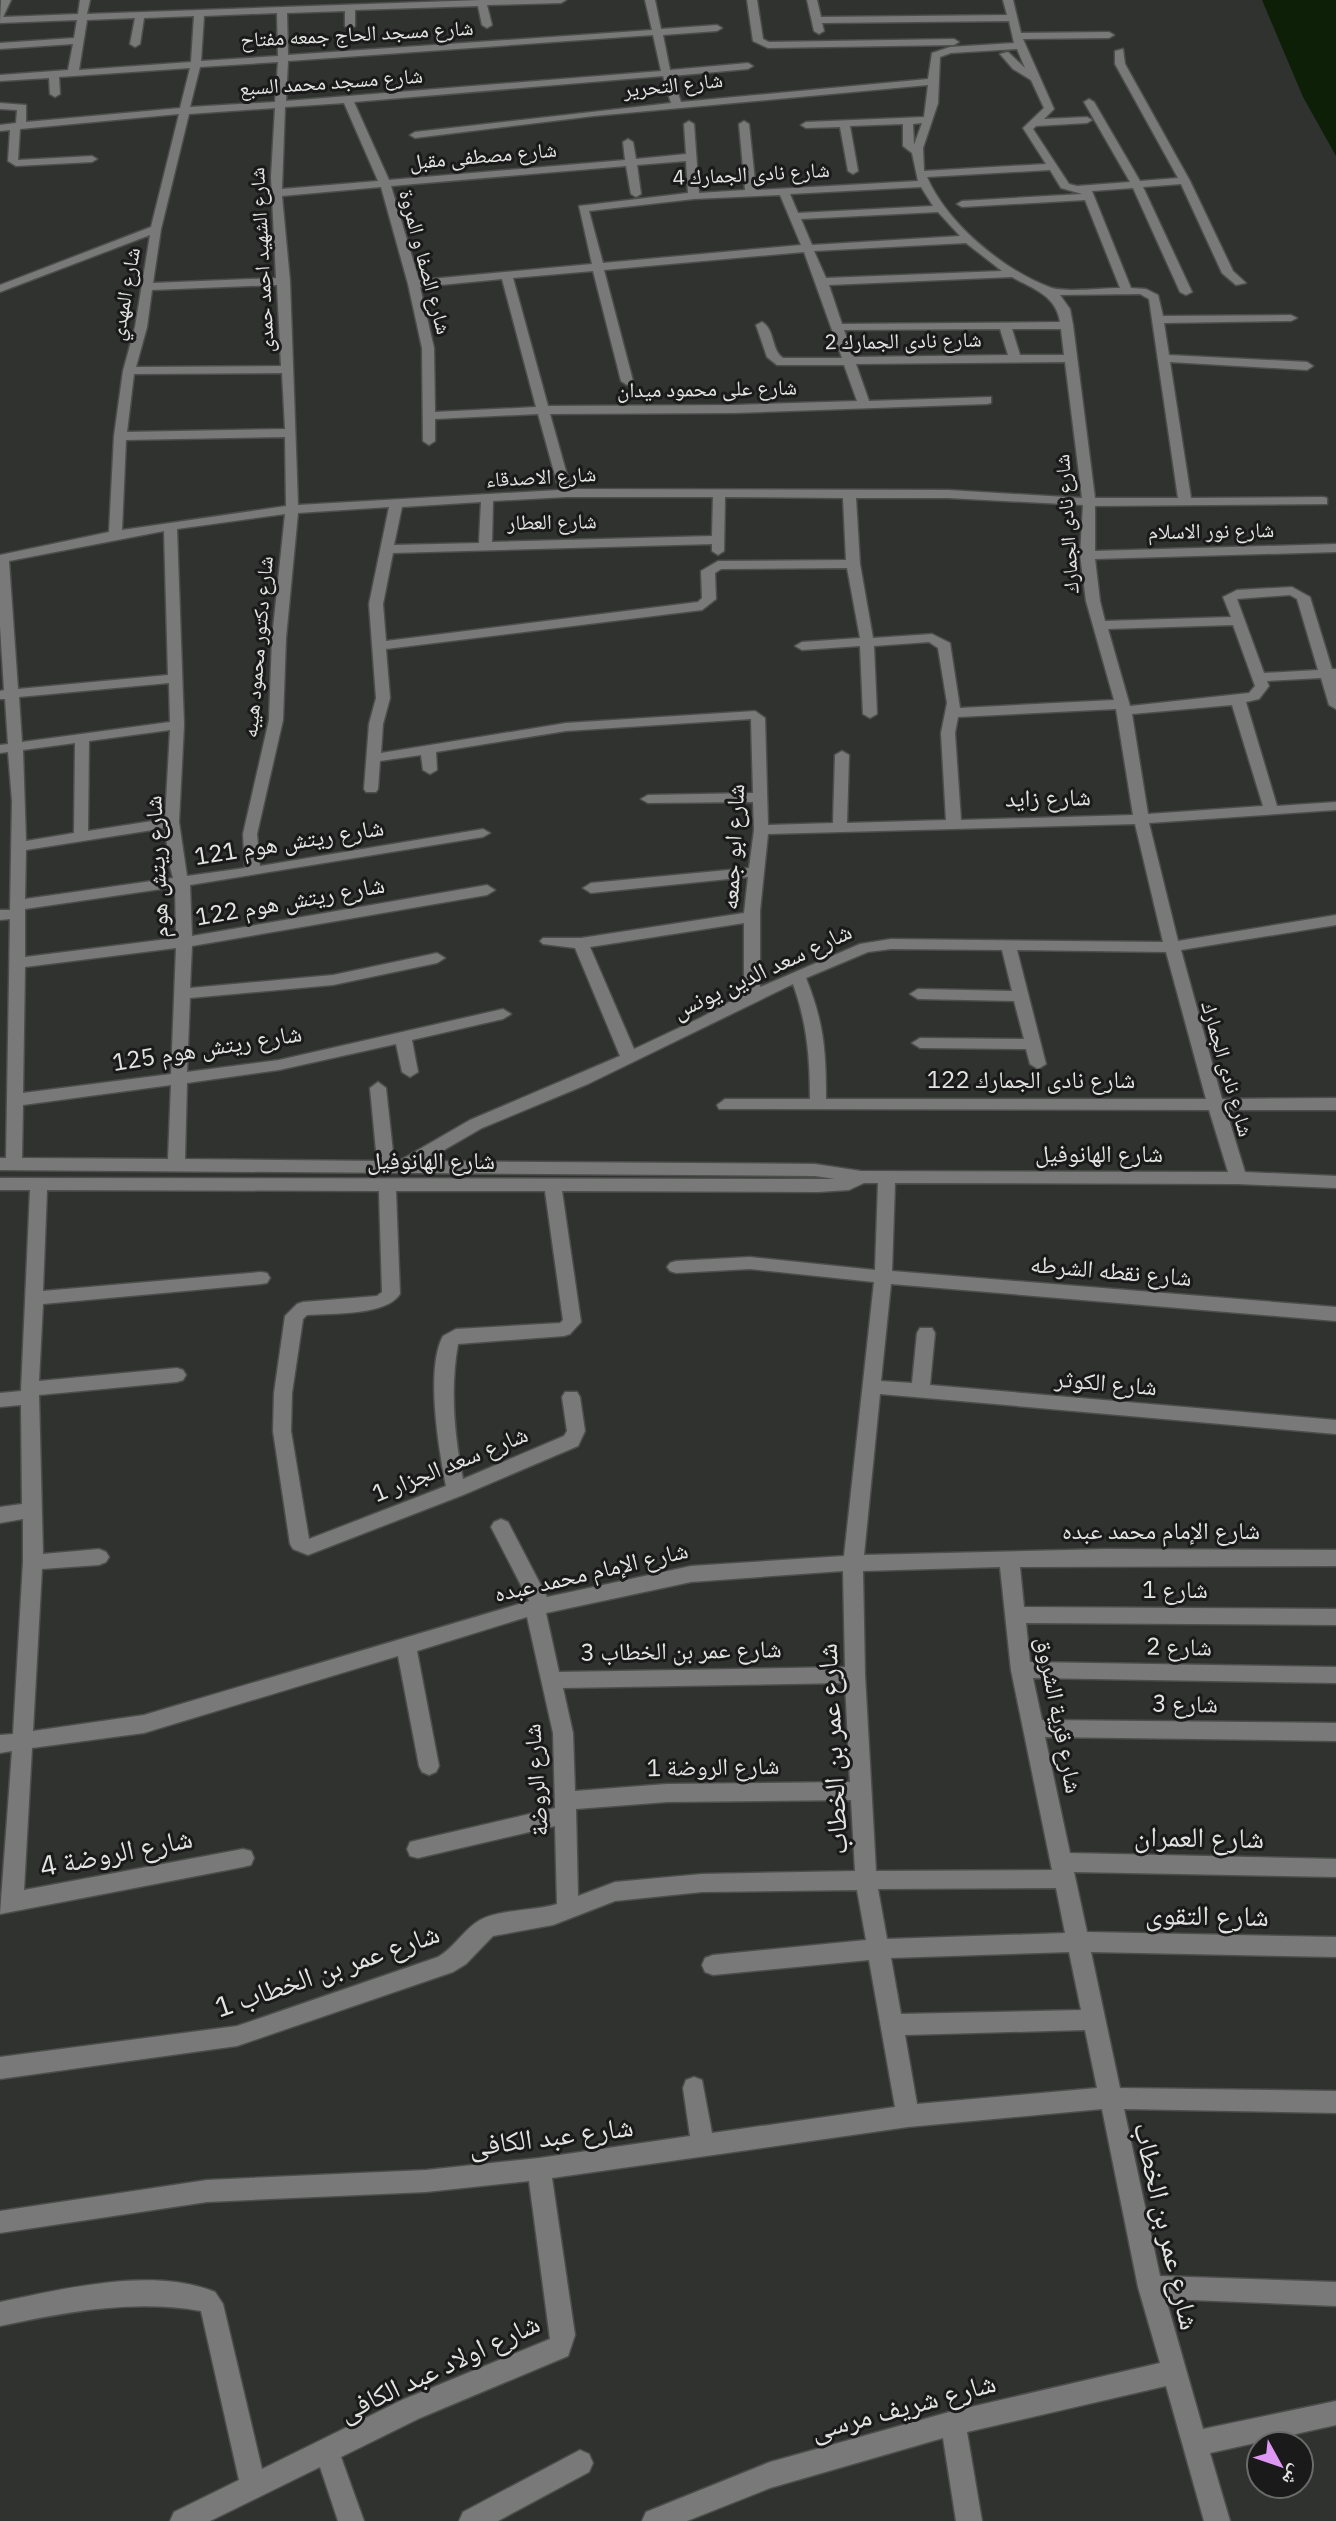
<svg xmlns="http://www.w3.org/2000/svg" width="1336" height="2521" font-family="'IBM Plex Sans','Noto Naskh Arabic',sans-serif">
<rect width="100%" height="100%" fill="#303230"/>
<polygon fill="#0e1f08" points="1262,0 1336,0 1336,156 1303,97"/>
<g fill="none" stroke-linecap="round" stroke-linejoin="round">
<g stroke="#4c4e4c" stroke-width="3">
<g id="minor">
<path d="M1,0H11L3,17L78,14L80,0H90L87,14L481,0H566L561,3L487,5L492,25L487,28L482,25L478,6L355,10V26L350,29L345,26V11L287,13L288,55L652,30L645,0H655L661,29L717,25L722,28L717,31L663,35L670,70L748,63L753,66L748,69L672,76L681,102L928,79L932,53L950,47L1014,43L1009,21L822,23L824,31L819,34L814,31L807,0H817L821,17L1007,15L1003,0H1013L1021,33L1109,32L1114,35L1109,38L1023,39L1054,109L1044,119L1087,117L1092,120L1087,123L1036,126L1033,129L1069,184L1077,186L1130,182L1084,102L1089,99L1094,102L1140,181L1178,178L1115,64V51L1123,49L1125,64L1190,181L1233,271L1246,283L1236,285L1222,273L1181,184L1143,187L1192,292L1186,295L1180,292L1133,188L1092,191L1131,288L1146,289L1158,295L1163,316L1291,315L1297,318L1291,321L1164,323L1169,355L1307,362L1313,366L1307,370L1170,362L1191,498L1323,497L1327,498V504L1095,506V551L1336,544V552L1095,559L1100,601L1105,621L1231,617L1223,597L1237,590L1292,587L1310,597L1332,669H1336V709L1329,705L1321,678L1267,681L1269,686L1259,699L1246,702L1277,806L1336,802V810L1149,823L1178,941L1336,915V925L1181,950L1222,1099L1336,1098V1110H1226L1245,1172L1336,1176V1188L1238,1184L895,1183L892,1271L1336,1307V1321L891,1284L881,1381L912,1383L917,1333L920,1328H932L935,1333L930,1385L1336,1420V1434L880,1394L864,1555L1106,1549L1336,1550V1566L1020,1567L1024,1607L1336,1609V1625L1026,1623L1030,1662L1336,1667V1683L1033,1678L1042,1720L1336,1723V1741L1045,1737L1070,1853L1336,1859V1877L1074,1872L1087,1932L1336,1937V1957L1091,1952L1120,2088L1336,2091V2113L1124,2109L1160,2276L1336,2282V2306L1166,2299L1203,2429L1336,2401V2425L1210,2453L1230,2521H1204L1166,2386L967,2432L982,2521H956L943,2438L770,2488L687,2521H642L646,2512L770,2462L953,2411L1160,2363L1138,2287L1102,2109L908,2127L552,2178L575,2335L568,2356L420,2418L341,2457L364,2521H338L320,2467L210,2521H170L174,2512L239,2480L201,2311C132,2299 67,2312 0,2326V2302C63,2289 153,2266 215,2292L223,2304L262,2469L402,2400L550,2339L529,2181L426,2192L207,2202L0,2233V2211L207,2180L426,2170L539,2158L690,2136L683,2088L686,2080L694,2077L702,2080L712,2133L895,2107L869,1960L713,1975L705,1972L702,1965L705,1958L713,1955L866,1940L857,1890L702,1892L615,1901L553,1925L493,1936L466,1964L453,1972L237,2046L0,2079V2057L237,2026L438,1957C455,1947 463,1930 480,1920C500,1909 535,1911 557,1904L555,1826L418,1858L410,1856L407,1849L410,1842L418,1840L555,1808L553,1733L527,1617L417,1651L439,1766L436,1772L429,1775L422,1772L419,1766L398,1656L144,1733L32,1748L24,1890L243,1849L251,1851L254,1858L251,1865L243,1867L0,1914L12,1751L0,1753V1735L13,1734L23,1562V1519L0,1523V1507L22,1504L21,1405L0,1407V1393L21,1391L30,1190H0V1178L835,1179L815,1176L0,1170V1158H6L10,919L0,920V910H10L12,801L8,752L0,753V745L8,744L5,699H0V691L4,690L0,626V555L109,532L114,436L123,371L135,327L150,235L0,292V285L151,227L179,114L20,129L18,160L92,156L97,159L92,162L16,166L8,161L10,130L0,131V125L16,123L17,110L0,109V103L26,105V122L180,108L190,68L59,77L60,94L55,97L50,94L49,78L0,81V75L68,70L73,44L0,49V43L74,38L77,20L0,23ZM277,13L278,56L201,61L204,16ZM194,16L191,62L79,70L87,20L135,18L130,44L135,47L140,44L144,18ZM653,35L661,71L286,101L288,61ZM1017,49L1025,68L1008,52L1000,54L1013,69L1031,80L1044,108L1023,128L1046,164L924,171L923,148L938,103L940,57L951,53ZM278,62L275,102L190,107L200,67ZM663,76L671,103L415,132L410,135L415,138L594,116L928,85L924,117L806,122L801,125L806,128L840,127L848,171L853,174L858,171L850,126L903,124V146L912,153L918,181L756,190L749,124L744,121L739,124L745,190L699,193L694,124L689,121L684,124L686,154L636,159L633,142L628,139L623,142L625,160L389,180L354,102ZM344,103L378,181L282,189L285,107ZM275,108L271,177L276,278L153,283L161,229L189,114ZM922,123L914,145L913,124ZM686,161L688,193L579,206L592,264L419,280L391,186L626,166L631,194L636,197L641,194L637,165ZM1050,170L1061,188L1082,194L962,201L957,204L962,207L1085,200L1120,288C1102,288 1064,293 1049,287C1002,269 947,223 927,177ZM381,187L408,284L422,348L423,441L429,445L435,441V419L538,414L559,490L298,505L290,281L282,196ZM921,187L933,206L798,213L790,194ZM780,195L801,245L603,263L589,211L694,199ZM938,212L960,236L812,245L801,219ZM966,243L1002,271L826,278L814,251ZM804,252L842,358H783C771,350 775,329 762,322L756,325L767,357L777,365H844L857,401L735,405L548,406L513,278L593,271L621,381L627,385L633,381L604,270ZM1012,277C1033,289 1056,295 1060,322L842,324L829,285ZM502,279L536,407L435,412L434,348L420,287ZM277,285L281,366L136,367L147,327L152,290ZM1140,294L1149,299L1178,498H1095L1073,325L1070,309L1060,295ZM1000,329L1008,355L854,357L844,330ZM1012,329H1061L1064,355H1020ZM1065,362L1082,498L948,490L571,489L550,414L735,413L987,404L991,403V397L869,401L856,364ZM282,373L285,429L127,432L134,374ZM285,437L286,506L122,530L126,440ZM566,497H713L712,536L492,542L493,501ZM725,497L843,498L846,560L718,561L701,571L702,598L698,602L386,641L383,604L393,553L712,544V551L718,555L724,551ZM856,498H948L1083,505L1080,555L1086,601L1114,700L960,708L950,643L932,634L873,638L860,564ZM481,502L479,543L394,545L402,507ZM389,507L369,604L376,698L369,724L364,789L366,792H376L378,789L380,761L421,755L423,770L430,774L437,770L436,752L566,731L751,719L753,793L648,795L641,799L648,803L753,802L754,830L749,868L591,883L583,888L591,893L748,877L744,913L581,938H543L540,941L543,944L575,948L620,1056L470,1120L399,1161H394L386,1088L378,1082L370,1088L377,1161L185,1159L187,1083L279,1070L396,1044L402,1072L410,1077L418,1072L412,1040L503,1019L511,1014L503,1009L279,1060L187,1072L190,998L333,985L437,963L445,958L437,953L333,975L190,988L192,946L487,895L495,890L487,885L192,936L190,885L483,837L490,833L483,829L260,866L257,834L283,720L286,638L298,513ZM285,514L272,638L269,720L243,834L245,868L187,876L179,822L184,725L177,529ZM164,531L168,675L18,689L9,561ZM847,568L860,638L802,642L795,646L802,650L860,646L863,714L870,718L877,714L874,646L929,642L938,648L947,703L941,733L946,820L847,823L849,755L842,751L835,755L833,823L768,825L765,718L755,711L566,723L381,753L383,724L390,698L386,649L702,610L716,599L715,573L721,569ZM1290,595L1297,599L1318,670L1264,673L1237,599ZM1233,625L1255,686L1249,693L1130,706L1108,629ZM169,683L170,722L22,742L19,697ZM1232,705L1263,806L1148,814L1132,714ZM1116,709L1133,815L961,820L955,733L958,717ZM170,730L165,819L88,831L89,741ZM75,743L74,833L26,841L23,750ZM1135,824L1163,942L891,939L860,944L760,987V911L768,834ZM165,828L169,863L173,878L25,899L26,850ZM175,887L176,938L25,957V909ZM744,923V994L700,1018L634,1049L590,947ZM176,948L171,1074L23,1093L25,967ZM891,949L1002,950L1012,991L918,989L910,994L918,999L1014,1001L1024,1039L920,1038L912,1043L920,1048L1026,1049L1030,1064L1038,1069L1046,1064L1017,950L1166,952L1206,1099H826C826,1051 824,1023 806,978L868,952ZM793,984C807,1023 810,1058 810,1099H725L717,1105L719,1109L1209,1110L1228,1172L861,1171L815,1164L425,1161L482,1128L588,1084ZM171,1085L168,1159L22,1158L23,1105ZM864,1183H878L875,1270L750,1257L676,1261L670,1263L667,1267L670,1271L676,1273L750,1269L874,1282L844,1556L691,1566L547,1597L508,1522L501,1519L494,1522L491,1527L529,1601L144,1715L33,1731L42,1569L99,1565L106,1562L109,1557L106,1552L99,1549L43,1554L39,1395L177,1382L183,1380L186,1375L183,1370L177,1368L39,1381L43,1304L261,1284L267,1283L270,1278L267,1273L261,1272L43,1291L47,1190L379,1191L382,1292L377,1296L303,1302L297,1304L285,1316L274,1393L273,1431L290,1544L293,1549L308,1555L463,1495L578,1446L585,1431L580,1397L577,1392H565L562,1397L567,1431L564,1436L463,1479C454,1434 450,1389 458,1344L564,1336L570,1334L581,1322L562,1191L818,1192L849,1190ZM396,1191H545L563,1320L560,1323L456,1329L443,1336C425,1369 439,1450 446,1486L309,1539L291,1431L292,1393L303,1319L307,1315C332,1313 386,1316 400,1294ZM1000,1567L1011,1670L1052,1870L876,1871L865,1675L863,1571ZM843,1571L845,1667L559,1672L546,1613L691,1582ZM845,1683L850,1782L667,1784L575,1791L573,1733L563,1688ZM851,1800L855,1871L702,1874L615,1882L578,1896L576,1809L667,1802ZM1056,1888L1065,1933L887,1939L878,1889ZM1069,1952L1081,2010L901,2014L891,1958ZM1085,2030L1097,2088L917,2104L905,2035Z"/>
<polygon points="747,0 757,0 763,39 769,42 954,39 959,42 954,45 768,48 753,41"/>
<polygon points="580,2450 589,2454 593,2463 589,2472 498,2521 459,2521 463,2512"/>
</g>
</g>
<use href="#minor" fill="#787978" fill-rule="evenodd"/>
</g>
<g text-anchor="middle" stroke-width="6" stroke-linejoin="round" paint-order="stroke">
<g font-size="21" fill="#e2e3e2" stroke="#191a19">
<text transform="translate(357 34) rotate(-3)" y="7">شارع مسجد الحاج جمعه مفتاح</text>
<text transform="translate(331 82) rotate(-4)" y="7">شارع مسجد محمد السبع</text>
<text transform="translate(673 85) rotate(-6)" y="7">شارع التحرير</text>
<text transform="translate(483 156) rotate(-5)" y="7">شارع مصطفى مقبل</text>
<text transform="translate(751 174) rotate(-3)" y="7">شارع نادى الجمارك 4</text>
<text transform="translate(262 260) rotate(-93)" y="7">شارع الشهيد احمد حمدى</text>
<text transform="translate(425 262) rotate(75)" y="7">شارع الصفا و المروة</text>
<text transform="translate(125 294) rotate(-80)" y="7">شارع المهدي</text>
<text transform="translate(903 341) rotate(-1)" y="7">شارع نادى الجمارك 2</text>
<text transform="translate(707 389) rotate(-1)" y="7">شارع على محمود ميدان</text>
<text transform="translate(541 477) rotate(-3)" y="7">شارع الاصدقاء</text>
<text transform="translate(552 522) rotate(-1)" y="7">شارع العطار</text>
<text transform="translate(1067 524) rotate(-94)" y="7">شارع نادى الجمارك</text>
<text transform="translate(1211 531) rotate(-1)" y="7">شارع نور الاسلام</text>
<text transform="translate(258 647) rotate(-85)" y="7">شارع دكتور محمود هيبه</text>
<text transform="translate(1227 1069) rotate(74)" y="7">شارع نادى الجمارك</text>
</g>
<g font-size="24" fill="#e2e3e2" stroke="#191a19">
<text transform="translate(1048 798) rotate(-1)" y="8">شارع زايد</text>
<text transform="translate(289 842) rotate(-9)" y="8">شارع ريتش هوم 121</text>
<text transform="translate(733 847) rotate(-87)" y="8">شارع ابو جمعه</text>
<text transform="translate(157 867) rotate(-93)" y="8">شارع ريتش هوم</text>
<text transform="translate(290 901) rotate(-10)" y="8">شارع ريتش هوم 122</text>
<text transform="translate(762 971) rotate(-25)" y="8">شارع سعد الدين يونس</text>
<text transform="translate(207 1048) rotate(-9)" y="8">شارع ريتش هوم 125</text>
<text x="1031" y="1088">شارع نادى الجمارك 122</text>
<text x="1099" y="1162">شارع الهانوفيل</text>
<text x="431" y="1169">شارع الهانوفيل</text>
<text transform="translate(1111 1271) rotate(5)" y="8">شارع نقطه الشرطه</text>
<text transform="translate(1106 1383) rotate(5)" y="8">شارع الكوثر</text>
<text transform="translate(450 1464) rotate(-22)" y="8">شارع سعد الجزار 1</text>
<text x="1161" y="1539">شارع الإمام محمد عبده</text>
<text transform="translate(591 1572) rotate(-13)" y="8">شارع الإمام محمد عبده</text>
<text x="1175" y="1598">شارع 1</text>
<text transform="translate(1179 1647) rotate(1)" y="8">شارع 2</text>
<text transform="translate(681 1651) rotate(-1)" y="8">شارع عمر بن الخطاب 3</text>
<text transform="translate(1185 1704) rotate(1)" y="8">شارع 3</text>
<text transform="translate(1059 1715) rotate(79)" y="8">شارع قرية الشروق</text>
<text transform="translate(713 1767) rotate(-1)" y="8">شارع الروضة 1</text>
<text transform="translate(536 1780) rotate(-94)" y="8">شارع الروضة</text>
</g>
<g font-size="28" fill="#e2e3e2" stroke="#191a19">
<text transform="translate(832 1749) rotate(-93)" y="10">شارع عمر بن الخطاب</text>
<text transform="translate(1199 1837) rotate(1)" y="10">شارع العمران</text>
<text transform="translate(116 1852) rotate(-11)" y="10">شارع الروضة 4</text>
<text transform="translate(1207 1915) rotate(1)" y="10">شارع التقوى</text>
<text transform="translate(327 1970) rotate(-19)" y="10">شارع عمر بن الخطاب 1</text>
<text transform="translate(551 2136) rotate(-7)" y="10">شارع عبد الكافى</text>
<text transform="translate(1167 2226) rotate(77)" y="10">شارع عمر بن الخطاب</text>
<text transform="translate(439 2367) rotate(-25)" y="10">شارع اولاد عبد الكافى</text>
<text transform="translate(903 2406) rotate(-15)" y="10">شارع شريف مرسى</text>
</g>
</g>
<g transform="translate(1280 2465) rotate(130)"><circle r="33" fill="#191a19" stroke="#696a69" stroke-width="2"/>
<path d="M0-5L12 26L0 18L-12 26Z" fill="#de98f3"/>
<text y="-10" font-size="19" font-weight="bold" text-anchor="middle" fill="#e2e3e2">ش</text>
</g>
</svg>
